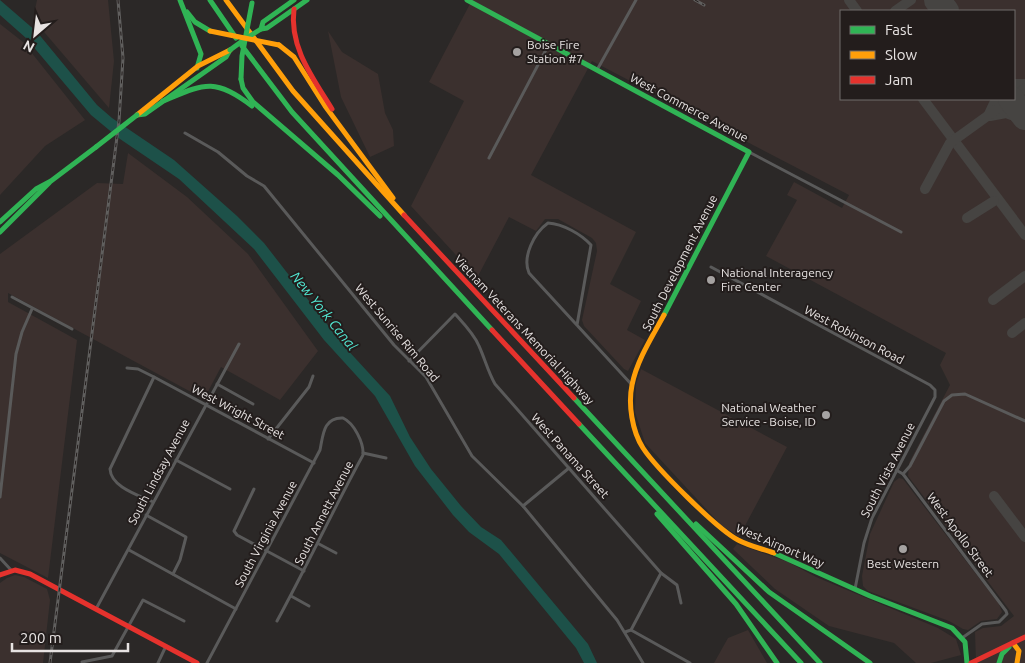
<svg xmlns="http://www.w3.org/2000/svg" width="1025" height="663" font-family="Ubuntu,sans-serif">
<rect width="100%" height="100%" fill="#2b2827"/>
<g fill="#3b302e" fill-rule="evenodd">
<polygon points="37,0 108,0 114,61 109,108 33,19"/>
<path d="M472,0H1025V663H976L975,632L983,628L1001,626L1014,616L908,476L909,463L950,385L940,365L946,353L766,256L797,200L787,195L794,182L842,208L849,195L592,61L531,175L636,232L610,284L641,301L627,330L645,340L628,371L624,369L584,326L582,320L597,251L596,243L592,238L558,219H545L536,231L509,217L477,278L411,206L464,101L429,82ZM841,11H1014V99H841Z"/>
<polygon points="0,24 23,42 85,120 45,146 0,195"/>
<polygon points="328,31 342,52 378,74 385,113 393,130 394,146 370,157 341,97"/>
<polygon points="128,153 187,197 248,254 318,351 280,400 221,367 204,399 8,293 8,302 77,340 48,578 0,553 0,254 97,183 123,184"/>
<polygon points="641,369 787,447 739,537 721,525 645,443 635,412 636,384"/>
<polygon points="899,478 903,479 999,604 1002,612 997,619 981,621 968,630 963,629 949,621 868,591 863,586 862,576 870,534 894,482"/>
<polygon points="737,544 788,562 816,577 938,628 956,639 961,655 931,663 916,663 894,643 829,626 775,589 733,549"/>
<polygon points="15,575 24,577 47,589 50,600 43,663 0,663 0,583 7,578"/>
<polygon points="748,630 767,663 714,663 728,638"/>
</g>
<polygon fill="#1d5149" points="0,0 37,32 97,105 112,118 174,160 237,216 264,243 344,346 390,396 410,437 431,469 461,506 481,527 501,540 588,644 597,663 584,663 576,648 499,554 469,532 453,515 415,466 375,396 324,340 254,249 179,179 120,139 91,115 26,38 0,15"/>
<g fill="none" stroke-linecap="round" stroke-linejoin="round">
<g stroke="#464442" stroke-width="10">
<polyline points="849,0 857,11"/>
<polyline points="936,0 940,3"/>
<polyline points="895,11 911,0"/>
<polyline points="1014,84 1025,84"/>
<polyline points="1014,97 1025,88"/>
<polyline points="923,99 1025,235"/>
<polyline points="989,114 996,99"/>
<polyline points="990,116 1006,113 1025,120"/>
<polyline points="925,189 950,143 1011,99"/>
<polyline points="967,218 994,201"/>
<polyline points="993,300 1025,276"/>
<polyline points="1012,333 1025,323"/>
<polyline points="994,496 1025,537"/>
</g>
<g stroke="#464442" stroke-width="26">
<polyline points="937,0 946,11"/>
<polyline points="1011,99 1025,117"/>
</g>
<g stroke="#5a5a5a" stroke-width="3">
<polyline points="597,70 636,0"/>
<polyline points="185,133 218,152 247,176 264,186 394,345 426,377 472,456 523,506 617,620 643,663"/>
<polyline points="749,152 901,232"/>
<polyline points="489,158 549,44"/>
<polyline points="711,267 930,385 935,390 935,397 872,518 864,543 855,589"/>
<polyline points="12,297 72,329"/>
<path d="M577,325L591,245C581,234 563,224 548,223C534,233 522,257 529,273L632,385"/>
<path d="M409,361L455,314C464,324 474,334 479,346C485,359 488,372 495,384L661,573L677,585L681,603"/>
<polyline points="127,368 138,369 154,377 314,463"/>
<polyline points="217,384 253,404"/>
<polyline points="268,439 309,387 313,376"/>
<polyline points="363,453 386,458"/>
<polyline points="176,460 230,489"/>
<polyline points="896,470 903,474 1006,611 1007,614 999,622 982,624 962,638"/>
<polyline points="903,474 910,466 944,401 952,395 965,394 1025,421"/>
<polyline points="254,489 234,531 237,535 304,571"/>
<polyline points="0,497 16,354 22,332 32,309"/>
<path d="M153,502C138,495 111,487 110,469L154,377"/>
<polyline points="523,506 569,468"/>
<polyline points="146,515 186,537 180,560 173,574"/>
<polyline points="319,544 336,553"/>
<polyline points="129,550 236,609"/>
<polyline points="0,558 11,570"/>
<polyline points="291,596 309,606"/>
<polyline points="96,609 239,344"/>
<polyline points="631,630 690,663"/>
<polyline points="625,632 631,630 661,573"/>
<polyline points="82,662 112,656 143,600 184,621"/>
<polyline points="158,663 166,646"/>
<path d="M207,663L320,450C323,436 323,417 343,418C354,423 364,443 363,455C333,510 307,566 277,621"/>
</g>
<g stroke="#30b455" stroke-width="5">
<polyline points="180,0 201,54 197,68"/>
<polyline points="210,0 236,38"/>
<polyline points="294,0 263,22 261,29 267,28 307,0"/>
<polyline points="467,0 749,152 664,315"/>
<polyline points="187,12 195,22 210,31"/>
<polyline points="242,46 292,112 492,330"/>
<polyline points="241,79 243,88 253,102 338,175 380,216"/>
<path d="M163,101C204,84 214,77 252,106"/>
<polyline points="137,115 145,114 226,57 230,50"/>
<polyline points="0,222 36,189 51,181 96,147"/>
<polyline points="0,232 49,183"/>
<polyline points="574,398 820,663"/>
<polyline points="579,424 801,663"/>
<polyline points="657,514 736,604 777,663"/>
<polyline points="696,524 769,592 870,663"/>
<polyline points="774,553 870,596 952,628 965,642 967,663"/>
<polyline points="999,663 1002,654 1009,647"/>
</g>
<g stroke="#ff9f0a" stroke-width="5">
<polyline points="226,0 293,91 404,215"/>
<polyline points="279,45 294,57 325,106 393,198"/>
<polyline points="137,115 198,66 230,50"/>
<path d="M664,315C652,337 637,360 632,385C628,404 632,431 643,448C656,468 717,529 738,540C749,546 763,549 774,553"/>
<polyline points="1013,643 1019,651 1017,663"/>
</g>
<g stroke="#e5322d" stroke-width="5">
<path d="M294,9C289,47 313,78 332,109"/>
<polyline points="404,215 574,398"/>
<polyline points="492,330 579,424"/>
<polyline points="0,575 15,570 30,574 197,663"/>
<polyline points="971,663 1025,637"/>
</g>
<g stroke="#605f5e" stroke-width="3">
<g id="rail">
<polyline points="695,0 704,5"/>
<polyline points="50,663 119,121 123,58 118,0"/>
</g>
</g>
<use href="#rail" stroke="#231d1c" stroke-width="1" stroke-dasharray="4" stroke-linecap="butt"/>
<g stroke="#30b455" stroke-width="5">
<polyline points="245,39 261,29"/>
<polyline points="230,50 245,39"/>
<polyline points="241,79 242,56 252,3"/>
<polyline points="96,147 137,115"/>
</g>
<polyline stroke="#ff9f0a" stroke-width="5" points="210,31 279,45"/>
</g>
<g fill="#a5a2a1" stroke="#231d1c" stroke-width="2">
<circle cx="517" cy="52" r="5"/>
<circle cx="711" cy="280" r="5"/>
<circle cx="826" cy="415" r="5"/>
<circle cx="903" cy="549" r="5"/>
</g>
<g text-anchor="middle" stroke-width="4" stroke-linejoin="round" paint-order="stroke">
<g font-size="12" fill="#e7e3e2" stroke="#231d1c" text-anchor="start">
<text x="527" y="49">Boise Fire<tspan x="527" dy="14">Station #7</tspan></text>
<text x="721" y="277">National Interagency<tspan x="721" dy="14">Fire Center</tspan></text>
<text x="816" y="412" text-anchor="end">National Weather<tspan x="816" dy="14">Service - Boise, ID</tspan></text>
<text x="903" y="568" text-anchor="middle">Best Western</text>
</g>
<g font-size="12" fill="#e7e3e2" stroke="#231d1c">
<text transform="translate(689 108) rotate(28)" y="4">West Commerce Avenue</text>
<text transform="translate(680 263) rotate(-63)" y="4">South Development Avenue</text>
<text transform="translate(524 330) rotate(47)" y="4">Vietnam Veterans Memorial Highway</text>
<text transform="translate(397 333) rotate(50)" y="4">West Sunrise Rim Road</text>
<text transform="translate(854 335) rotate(28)" y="4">West Robinson Road</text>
<text transform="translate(238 412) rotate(28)" y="4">West Wright Street</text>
<text transform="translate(570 456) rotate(48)" y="4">West Panama Street</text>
<text transform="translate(888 470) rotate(-63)" y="4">South Vista Avenue</text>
<text transform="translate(159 472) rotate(-62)" y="4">South Lindsay Avenue</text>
<text transform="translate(324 513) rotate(-63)" y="4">South Annett Avenue</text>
<text transform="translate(266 534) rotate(-62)" y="4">South Virginia Avenue</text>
<text transform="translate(960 535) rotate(53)" y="4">West Apollo Street</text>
<text transform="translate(780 546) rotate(23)" y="4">West Airport Way</text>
</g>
<g font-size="14" font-style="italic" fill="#52e9d4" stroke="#231d1c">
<text transform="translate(324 311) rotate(51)" y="5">New York Canal</text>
</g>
</g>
<rect x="840" y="10" width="175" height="90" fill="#231d1c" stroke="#716c6b"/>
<rect x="850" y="26" width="25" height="8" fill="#30b455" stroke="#716c6b"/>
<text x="885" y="35" font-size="15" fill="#e7e3e2">Fast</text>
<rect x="850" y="51" width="25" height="8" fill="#ff9f0a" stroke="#716c6b"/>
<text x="885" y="60" font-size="15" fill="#e7e3e2">Slow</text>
<rect x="850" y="76" width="25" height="8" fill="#e5322d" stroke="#716c6b"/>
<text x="885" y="85" font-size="15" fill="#e7e3e2">Jam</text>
<g transform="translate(35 35) rotate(208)" stroke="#231d1c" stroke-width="4" paint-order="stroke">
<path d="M0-4L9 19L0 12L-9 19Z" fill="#e7e3e2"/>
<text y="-8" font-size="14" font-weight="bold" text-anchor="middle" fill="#e7e3e2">N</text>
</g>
<path d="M12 643v8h116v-8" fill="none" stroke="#e7e3e2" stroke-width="2.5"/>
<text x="20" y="643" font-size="15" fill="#e7e3e2" stroke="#231d1c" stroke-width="4" paint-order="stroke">200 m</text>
</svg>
